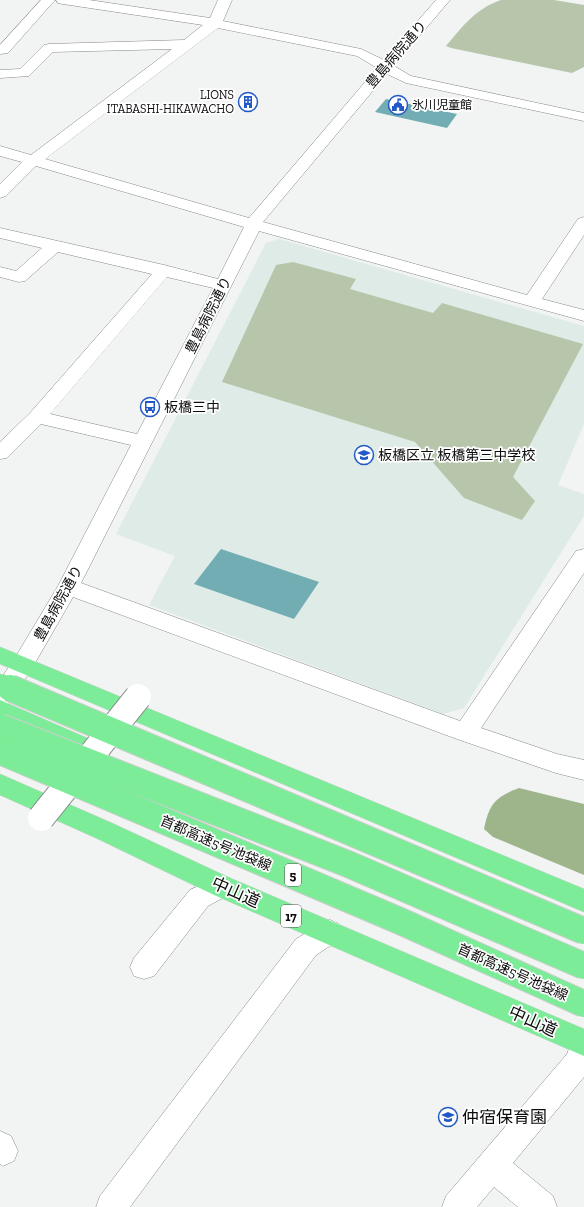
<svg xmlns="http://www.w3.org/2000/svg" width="584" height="1207" font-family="'Zilla Slab','Noto Sans JP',serif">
<rect width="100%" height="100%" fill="#f1f4f3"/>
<polygon fill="#dfebe6" points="279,239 584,326 584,424 558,485 584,494 584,516 464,708 443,714 149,605 175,556 116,534 266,243"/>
<g fill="#b7c6ab">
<path d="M501,0H554L584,5V67L572,73L451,48L446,46C463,26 475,9 501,0Z"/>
<polygon points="293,262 356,279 350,289 433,313 442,303 583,344 513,477 535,501 522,520 464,498 415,442 222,382 276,265"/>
</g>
<path fill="#9eb58c" d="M519,788L584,804V875L493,837L484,829C489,804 495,797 519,788Z"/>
<g fill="#72adb4">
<polygon points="386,99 457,114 447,128 375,112"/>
<polygon points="221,549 319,582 294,619 194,584"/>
</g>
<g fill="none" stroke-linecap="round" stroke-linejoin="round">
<g stroke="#868988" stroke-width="1">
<g id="minor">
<polygon points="41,0 55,0 8,53 0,54 0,45"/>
<path d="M56,0H89L210,18L218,0H232L223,21L361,49L384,60L436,0H450L394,66L411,76L584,113V121L406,83L387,74L263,222L527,295L578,219L584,217V235L542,299L584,310V321L259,231L81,583L460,721L576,551L584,549V573L481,728L557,754L584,760V780L556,773L457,739L73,597L31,670L8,704L0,707V680L15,658L58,586L131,445L41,424L7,458L0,459V442L30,413L152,274L58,252L25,281L19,282L0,277V267L16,271L42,248L0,238V228L164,265L218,279L244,227L36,166L6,196L0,198V184L22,162L0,156V146L31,155L172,49L53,52L29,76L0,78V70L20,69L44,45L49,44L184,40L203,25L63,4L58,3ZM218,28L357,56L377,68L249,218L45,159ZM167,277L213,288L137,434L50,414Z"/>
<polygon points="221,875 230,878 234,886 230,894 208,906 154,976 144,979 134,976 130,967 134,958 190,890"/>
<polygon points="330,920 339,924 343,932 339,940 316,955 130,1207 96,1207 100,1196 296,939 321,924"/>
<polygon points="584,1031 584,1077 513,1163 553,1196 557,1207 518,1207 494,1187 477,1207 442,1207 446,1196 567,1054 574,1035"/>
<polygon points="0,1131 11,1136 18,1151 14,1161 3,1166 0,1164"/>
</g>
</g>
<g stroke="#cecece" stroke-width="1">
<g id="highway">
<polygon points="0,647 584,889 584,912 0,664"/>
<polygon points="0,700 94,741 97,748 94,755 85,757 76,755 0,719"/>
<polygon points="0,774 114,824 230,878 584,1029 584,1056 212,894 96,838 0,795"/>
</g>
</g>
<use href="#minor" fill="#fff" fill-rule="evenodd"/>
<use href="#highway" fill="#7cec98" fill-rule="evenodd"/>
<g stroke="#868988" stroke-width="28" stroke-linecap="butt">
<polyline id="minor-bridge" points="41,818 138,697"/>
</g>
<g stroke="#cecece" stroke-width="21" stroke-linecap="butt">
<polyline id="highway-bridge-far1" points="0,684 12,689"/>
</g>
<g stroke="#cecece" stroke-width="28" stroke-linecap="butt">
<g id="highway-bridge">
<polyline points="10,688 584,931"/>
<polyline points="0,727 348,864 584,966"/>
<polyline points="0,751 400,921 584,1004"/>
</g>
</g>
<use href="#minor-bridge" stroke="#fff" stroke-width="26"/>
<use href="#highway-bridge-far1" stroke="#7cec98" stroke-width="20"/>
<use href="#highway-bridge" stroke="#7cec98" stroke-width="26"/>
</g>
<defs>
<g id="building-ring" transform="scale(1)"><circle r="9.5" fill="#fff" stroke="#2159c6" stroke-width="1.5"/><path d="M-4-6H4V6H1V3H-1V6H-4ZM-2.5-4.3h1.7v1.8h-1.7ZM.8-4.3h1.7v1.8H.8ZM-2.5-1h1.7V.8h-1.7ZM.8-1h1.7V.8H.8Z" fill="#2159c6"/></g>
<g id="civic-ring" transform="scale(1)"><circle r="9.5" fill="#fff" stroke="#2159c6" stroke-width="1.5"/><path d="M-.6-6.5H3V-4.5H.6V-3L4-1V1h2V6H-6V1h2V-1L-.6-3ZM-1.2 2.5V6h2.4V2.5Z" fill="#2159c6"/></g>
<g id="bus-ring" transform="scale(1)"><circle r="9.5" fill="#fff" stroke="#2159c6" stroke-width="1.5"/><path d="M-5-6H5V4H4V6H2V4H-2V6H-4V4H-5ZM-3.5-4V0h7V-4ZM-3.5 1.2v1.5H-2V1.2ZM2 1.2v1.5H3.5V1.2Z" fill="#2159c6"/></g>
<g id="school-ring" transform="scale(1)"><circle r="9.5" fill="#fff" stroke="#2159c6" stroke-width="1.5"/><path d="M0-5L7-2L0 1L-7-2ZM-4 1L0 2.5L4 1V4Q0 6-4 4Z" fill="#2159c6"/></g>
</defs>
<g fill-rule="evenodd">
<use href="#building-ring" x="248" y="102"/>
<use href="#civic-ring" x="398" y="105"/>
<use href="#bus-ring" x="150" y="407"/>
<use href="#school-ring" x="364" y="455"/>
<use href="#school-ring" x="448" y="1117"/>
</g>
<g text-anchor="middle" stroke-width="3.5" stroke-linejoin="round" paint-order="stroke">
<g font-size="12" fill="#0b0c0b" stroke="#fff" text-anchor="end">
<text x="234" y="99">LIONS<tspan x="234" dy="14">ITABASHI-HIKAWACHO</tspan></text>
<text x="412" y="109" text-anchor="start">氷川児童館</text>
</g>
<g fill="#fff" stroke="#545554" stroke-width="1">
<rect x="285" y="864" width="16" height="22" rx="3"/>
<rect x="281" y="905" width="20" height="22" rx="3"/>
</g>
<g font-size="13" font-weight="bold" fill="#0b0c0b">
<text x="293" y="880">5</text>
<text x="291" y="921">17</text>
</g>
<g font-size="14" fill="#0b0c0b" stroke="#fff">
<text transform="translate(396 54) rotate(-49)" y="5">豊島病院通り</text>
<text transform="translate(208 315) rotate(-63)" y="5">豊島病院通り</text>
<text transform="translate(58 603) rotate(-61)" y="5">豊島病院通り</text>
<text transform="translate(216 843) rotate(23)" y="5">首都高速5号池袋線</text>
<text transform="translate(513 972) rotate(24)" y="5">首都高速5号池袋線</text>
</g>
<g font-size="14" fill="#0b0c0b" stroke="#fff" text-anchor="start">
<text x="164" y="412">板橋三中</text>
<text x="378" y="460">板橋区立 板橋第三中学校</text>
</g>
<g font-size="17" fill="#0b0c0b" stroke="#fff">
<text transform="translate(236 892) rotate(24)" y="6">中山道</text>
<text transform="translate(533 1021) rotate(24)" y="6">中山道</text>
</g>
<g font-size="17" fill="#0b0c0b" stroke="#fff" text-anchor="start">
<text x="462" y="1123">仲宿保育園</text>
</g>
</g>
</svg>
